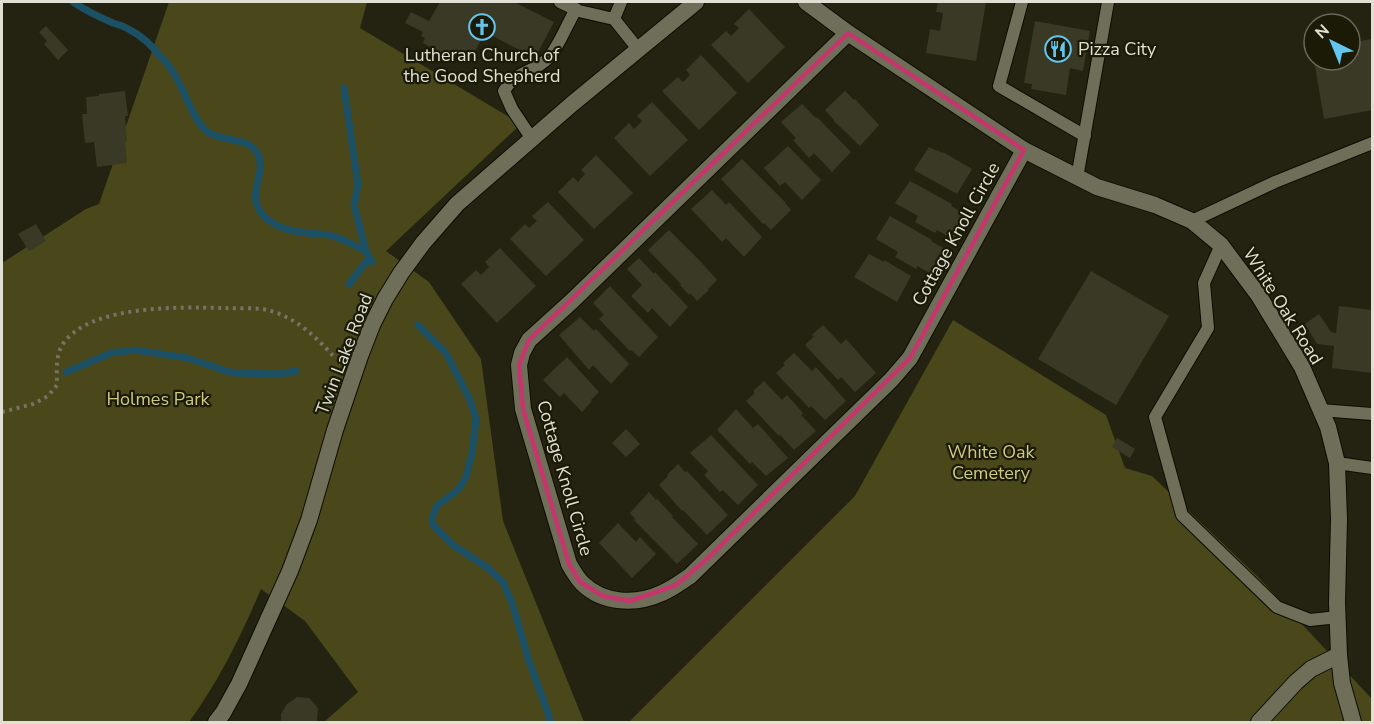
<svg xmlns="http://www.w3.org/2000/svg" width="1374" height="724" font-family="'Nunito Sans',sans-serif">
<rect width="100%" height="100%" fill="#242311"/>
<g fill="#4a471a">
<path d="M169,2H367L360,28L521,124L386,251L429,282L481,359L503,521L584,722H324L358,692L305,621L261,589C241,636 219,681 189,722H2V263L86,209L99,204Z"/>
<polygon points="953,320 1106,415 1125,468 1152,476 1257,576 1372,699 1372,722 629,722 855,496"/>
</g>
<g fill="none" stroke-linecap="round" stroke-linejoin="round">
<g stroke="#1b5065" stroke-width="7">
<path d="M73,2C85,10 99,17 113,23C119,25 125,26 130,30C142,36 153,47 161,57C167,63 173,71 177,79C185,93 194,120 206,131C220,142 244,136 256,151C271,172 240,196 267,219C284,232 299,232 319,234C323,234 328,234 332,236C344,239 355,246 366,251"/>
<polyline points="344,88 358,185 354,205 366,251 372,262"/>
<polyline points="349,284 369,258"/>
<polyline points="418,325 446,353 470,400 476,419 472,453 466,477 458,490 439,504 435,509 432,520 433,525 453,545 488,568 503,582 512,603 529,661 548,713 550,722"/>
<polyline points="66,372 111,353 135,350 188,358 226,371 235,373 279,374 296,371"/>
</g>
</g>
<g fill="#393925">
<polygon points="440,2 514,2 554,22 535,58 485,32 470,61 455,53 452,59 423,43 425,38 421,36 423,32 405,23 411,12 429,21"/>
<polygon points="938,2 986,2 976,61 926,53 930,29 940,31 943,13 936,12"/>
<polygon points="749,9 785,47 748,83 711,45 726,31 731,36 739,28 734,24"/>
<polygon points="1035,21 1090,31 1083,71 1070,68 1066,95 1031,89 1032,84 1024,83"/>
<polygon points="46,26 68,50 58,60 44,44 47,41 39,32"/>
<polygon points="1372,39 1372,110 1324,119 1314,60 1350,60 1350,43"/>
<polygon points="701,55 737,93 699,130 662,91 678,77 683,82 690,75 686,70"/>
<polygon points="125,91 128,116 125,116 127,141 125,142 127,163 97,167 94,142 85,143 82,114 87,114 86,97 99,96 99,94"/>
<polygon points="845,91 854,100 855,99 879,125 860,146 834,121 834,120 825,110"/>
<polygon points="652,102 688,140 650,176 614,138 629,123 634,129 642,121 637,116"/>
<polygon points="802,104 816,118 817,117 851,152 832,172 814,153 809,158 793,140 796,138 781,122"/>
<polygon points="788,146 821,180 802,200 785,182 780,186 764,168"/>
<polygon points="929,147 937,151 937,150 943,153 943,152 972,169 957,194 914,170"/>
<polygon points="596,155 633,193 594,229 558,192 573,177 578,182 585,174 581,170"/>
<polygon points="742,159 786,203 785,203 791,210 771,230 764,223 763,224 721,179"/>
<polygon points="910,181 952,204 951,206 968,216 956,241 937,230 935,233 915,222 918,216 895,203"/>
<polygon points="712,190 726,205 729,202 762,237 744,257 726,238 722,242 691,209"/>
<polygon points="548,202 584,240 546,276 510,239 525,224 529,228 537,221 532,216"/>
<polygon points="890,216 932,240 931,241 949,251 936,276 917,266 916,269 895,257 898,252 876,239"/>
<polygon points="36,224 46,241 29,251 18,234"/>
<polygon points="669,230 702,263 717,280 708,289 709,290 697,301 690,293 689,295 680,285 681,284 648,250"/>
<polygon points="500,248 536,286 497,323 461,284 476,270 481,275 489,267 485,262"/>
<polygon points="869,254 884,262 884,260 911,276 897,302 854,277"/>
<polygon points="639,258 654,274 655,272 688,307 670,327 652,308 648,313 631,296 642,285 627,269"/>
<polygon points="1091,271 1169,316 1116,405 1038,359"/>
<polygon points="610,286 658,337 639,357 631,350 630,351 599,319 604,315 593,303"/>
<polygon points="1339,306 1372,310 1372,373 1332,368 1334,346 1317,344 1305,324 1319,314 1331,332 1336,333"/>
<polygon points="580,317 594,331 596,329 629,364 611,384 593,365 589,370 559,335"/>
<polygon points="823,325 841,344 846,339 876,373 855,392 841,377 838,380 805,345 814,336 812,335"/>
<polygon points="794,353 812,371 816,367 846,401 825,420 811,406 809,408 776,373 785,365 783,363"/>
<polygon points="567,357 599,392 591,400 592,401 582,412 564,393 560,397 543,380"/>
<polygon points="764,381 782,400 787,395 803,413 801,415 816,431 794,450 780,435 779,436 746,401 755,393 753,391"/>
<polygon points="736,409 753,428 758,424 788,458 766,476 752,462 750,464 717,430"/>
<polygon points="626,429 640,444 626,457 612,443"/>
<polygon points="711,435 758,485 738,505 723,490 720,492 704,475 708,471 690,453"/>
<polygon points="1117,438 1135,449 1130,458 1112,447"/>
<polygon points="678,464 685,472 687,471 728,515 707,535 683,510 682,511 659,485 668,476 667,475"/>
<polygon points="649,492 656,500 657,499 673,516 672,517 698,544 677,564 634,520 635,519 630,513"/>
<polygon points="618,523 636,542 640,537 656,554 632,578 599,543"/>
<polygon points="297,697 309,698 318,708 317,721 320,722 281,722 281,714 287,704"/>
</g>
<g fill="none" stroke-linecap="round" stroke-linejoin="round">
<g stroke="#0d0c00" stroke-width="14">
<g id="service">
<polyline points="560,2 579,11 614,19 638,49"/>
<polyline points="1022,2 999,86 1085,136"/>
<polyline points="614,19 621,2"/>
<path d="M532,139L512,109L504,91C517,69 536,73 550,56C559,45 568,23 576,9"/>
<polyline points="1077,178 1108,2"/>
<polyline points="1192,221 1275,182 1372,143"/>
<polyline points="1221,245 1204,283 1208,328 1155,417 1182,515 1277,607 1310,620 1338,617"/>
<polyline points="1320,410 1372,414"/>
<polyline points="1337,463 1372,468"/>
</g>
</g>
<g stroke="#0d0c00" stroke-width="18">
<g id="minor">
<polyline points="806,2 848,33 1024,150 1097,187 1155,205 1192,221 1221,245 1259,296 1302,367 1328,427 1337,463 1339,519 1337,603 1339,655 1342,683 1353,722"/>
<path d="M848,33L572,301L529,340L522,353L519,365L523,409L569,564C573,571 577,578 582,583C603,604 636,605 662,593C672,589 681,582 690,576L891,380L910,358L1024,150"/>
<polyline points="216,722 223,713 239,684 290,571 309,520 335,430 360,356 372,325 385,299 401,273 423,243 457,204 572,104 696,2"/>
<polyline points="1259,722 1296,682 1311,669 1339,655"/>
</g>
</g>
<path stroke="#747364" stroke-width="4" stroke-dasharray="3 4.5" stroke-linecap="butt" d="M2,412L33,404L48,396L57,385C57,370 55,353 65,341C94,305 179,307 223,308C240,309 260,306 277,313C301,322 318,339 335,358"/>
<use href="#service" stroke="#6f6e59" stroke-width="12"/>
<use href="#minor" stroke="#6f6e59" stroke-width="16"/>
</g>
<path fill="none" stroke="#c6366d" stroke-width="4.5" stroke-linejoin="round" d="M848,33L1024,150L910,358L708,558L676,585L630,601L603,596L580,582L569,564L523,409L519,365L529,340Z"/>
<defs>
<g id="church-ring" transform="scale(1.35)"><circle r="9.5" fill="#1a1a07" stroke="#64c5ee" stroke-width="1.5"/><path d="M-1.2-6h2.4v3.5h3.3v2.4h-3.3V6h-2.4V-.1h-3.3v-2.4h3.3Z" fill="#64c5ee"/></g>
<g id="restaurant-ring" transform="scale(1.35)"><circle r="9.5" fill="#1a1a07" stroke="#64c5ee" stroke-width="1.5"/><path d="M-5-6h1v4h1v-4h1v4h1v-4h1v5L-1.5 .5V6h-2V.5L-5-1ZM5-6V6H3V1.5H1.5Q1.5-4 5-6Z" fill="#64c5ee"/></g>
</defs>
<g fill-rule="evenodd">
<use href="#church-ring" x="482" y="27"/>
<use href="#restaurant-ring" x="1058" y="49"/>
</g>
<g text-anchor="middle" stroke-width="4.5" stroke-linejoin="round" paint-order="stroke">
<g font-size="18" fill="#e0dfd4" stroke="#1a1a07" text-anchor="start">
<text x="1078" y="55">Pizza City</text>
<text x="482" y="61" text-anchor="middle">Lutheran Church of<tspan x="482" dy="21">the Good Shepherd</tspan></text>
</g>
<g font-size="18" fill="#e0dfd4" stroke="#1a1a07">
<text transform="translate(956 234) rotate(-61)" y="6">Cottage Knoll Circle</text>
<text transform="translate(1283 306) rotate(58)" y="6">White Oak Road</text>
<text transform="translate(344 354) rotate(-69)" y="6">Twin Lake Road</text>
<text transform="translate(565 478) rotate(74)" y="6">Cottage Knoll Circle</text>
</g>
<g font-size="18" fill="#cdca80" stroke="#1a1a07">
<text x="158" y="405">Holmes Park</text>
<text x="991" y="458">White Oak<tspan x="991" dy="21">Cemetery</tspan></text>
</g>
</g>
<rect width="1374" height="724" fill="none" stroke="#e0dfd4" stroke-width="6"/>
<g transform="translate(1332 42) rotate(317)"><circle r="28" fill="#1a1a07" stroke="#696959" stroke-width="1.5"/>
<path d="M0-4.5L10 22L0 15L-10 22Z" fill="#64c5ee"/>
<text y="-9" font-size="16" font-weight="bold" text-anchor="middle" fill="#e0dfd4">N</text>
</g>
</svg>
